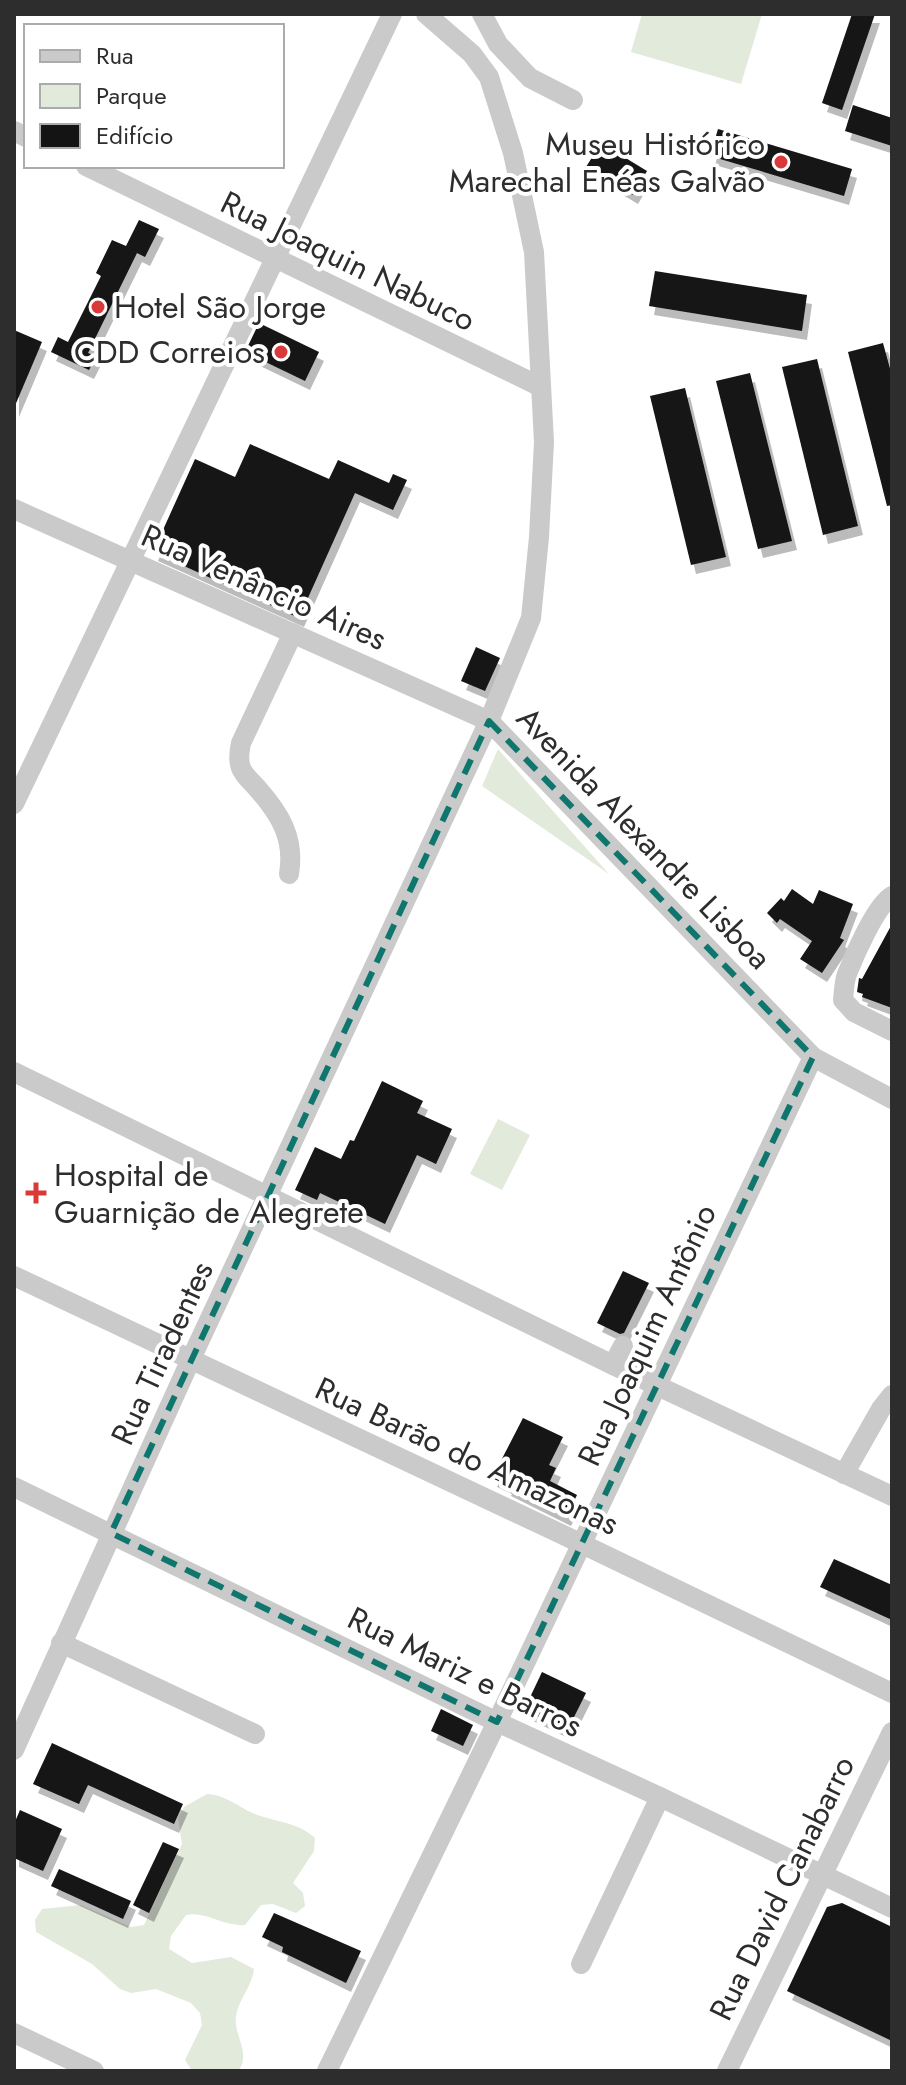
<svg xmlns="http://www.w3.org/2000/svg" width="906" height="2085" font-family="Jost,sans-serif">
<defs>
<filter id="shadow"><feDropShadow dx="5" dy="9" stdDeviation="0" flood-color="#0004"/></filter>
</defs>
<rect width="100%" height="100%" fill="#fff"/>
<g fill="#e2eadb">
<polygon points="642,14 762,14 741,84 631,52"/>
<polygon points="498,749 609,874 482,786"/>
<polygon points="498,1119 530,1135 502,1190 470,1174"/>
<path d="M207,1794C226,1795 238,1807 255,1814C276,1822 298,1822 315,1838L314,1851L293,1883L303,1893L305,1906L296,1913L273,1904L261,1905L245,1925C224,1927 207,1911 186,1915L171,1936L169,1949L192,1963L231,1957L254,1969C252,1987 238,2000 236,2016C233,2034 252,2054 238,2071H192L185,2060L202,2025L200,2013L191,2003L156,1989L131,1993L120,1989L92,1964L36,1932L35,1920L42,1909L81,1905L131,1927L144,1925L182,1844L178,1818L184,1807Z"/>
</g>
<g fill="#141414" filter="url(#shadow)">
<polygon points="852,14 875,14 842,110 822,103"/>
<polygon points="853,105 892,118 892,146 845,131"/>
<polygon points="718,129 852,169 844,196 710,156"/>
<polygon points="601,143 647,171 633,195 586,167"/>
<polygon points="139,220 159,229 145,257 137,253 88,353 96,356 89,370 51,352 58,337 68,342 101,276 96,273 112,240 126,246"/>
<polygon points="655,271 807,295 802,331 649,306"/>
<polygon points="259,323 319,352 305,381 245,352"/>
<polygon points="14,330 42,342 14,408"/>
<polygon points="883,343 892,376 892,505 887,506 848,352"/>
<polygon points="817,359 858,526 823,535 782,367"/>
<polygon points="750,373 792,541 758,549 716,381"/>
<polygon points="685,388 726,557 691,565 650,396"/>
<polygon points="250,444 329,479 338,460 389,483 393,474 407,480 393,510 355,493 299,618 153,552 195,459 235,477"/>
<polygon points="476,647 500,658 485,691 461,681"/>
<polygon points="792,889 813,904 819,890 853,904 840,938 844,940 822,973 800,959 812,941 780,919 777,923 767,913 781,898 784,901"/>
<polygon points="892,924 892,1008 862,997 863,994 857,992 859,978 862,979"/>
<polygon points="382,1081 423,1101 417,1113 452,1129 436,1164 417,1155 385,1224 320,1193 317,1200 295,1190 315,1147 341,1159 350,1140 354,1141"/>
<polygon points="623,1271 649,1283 624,1333 620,1334 597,1323"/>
<polygon points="523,1418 563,1437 549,1465 556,1468 550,1481 577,1495 566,1517 506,1487 507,1485 492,1478"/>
<polygon points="834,1559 892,1585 892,1620 820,1587"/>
<polygon points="542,1672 586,1693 567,1731 524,1710"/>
<polygon points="441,1709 473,1725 463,1746 431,1731"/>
<polygon points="52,1743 183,1804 174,1824 88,1785 79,1804 33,1784"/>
<polygon points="20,1810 62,1829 43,1871 14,1858 14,1824"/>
<polygon points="163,1842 179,1849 149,1913 133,1905"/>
<polygon points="59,1869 131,1901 123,1919 51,1886"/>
<polygon points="842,1903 892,1927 892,2041 787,1991 827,1907"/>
<polygon points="274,1913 361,1951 346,1983 282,1952 283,1947 262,1937"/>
</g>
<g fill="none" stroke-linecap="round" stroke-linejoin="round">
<g stroke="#cacaca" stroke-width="20">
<polyline points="482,14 498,44 530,78 573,100"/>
<polyline points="14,131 26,137"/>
<polyline points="86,166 541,387"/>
<polyline points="14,509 489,721 813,1057 892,1099"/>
<polyline points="14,804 392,14"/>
<path d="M289,874C295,838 280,814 257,788C252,782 244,776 241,768C238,760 239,752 241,743L293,633"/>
<path d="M892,896C876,905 854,956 847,974C844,982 844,991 843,1000L854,1012L892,1031"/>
<polyline points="14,1072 613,1365 892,1496"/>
<polyline points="14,1276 557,1532 892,1693"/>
<polyline points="613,1365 623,1346"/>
<polyline points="844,1474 881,1409 892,1395"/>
<polyline points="14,1487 497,1722 660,1797 892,1908"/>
<polyline points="61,1643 255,1734"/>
<polyline points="14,1750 191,1359 489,721 531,618 539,537 544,442 534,252 513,153 489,77 472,54 426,14"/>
<polyline points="581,1964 660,1797"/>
<polyline points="14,2033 94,2071"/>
<polyline points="327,2071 497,1722 813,1057"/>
<polyline points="727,2071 892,1732"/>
</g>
</g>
<path fill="none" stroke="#0f766e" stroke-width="6" stroke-dasharray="16 10" stroke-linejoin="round" d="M489,721L813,1057L497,1722L111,1533Z"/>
<g fill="#da393a" stroke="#fff" stroke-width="3">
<circle cx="781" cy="162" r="8"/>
<circle cx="98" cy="307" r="8"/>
<circle cx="281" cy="352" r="8"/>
<path d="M32 1181h8v8h8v8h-8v8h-8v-8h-8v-8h8z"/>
</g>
<g text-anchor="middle" stroke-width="8" stroke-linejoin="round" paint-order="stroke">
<g font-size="32" fill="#2d2d2d" stroke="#fff" text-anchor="end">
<text x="765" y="155">Museu Histórico<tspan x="765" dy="37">Marechal Enéas Galvão</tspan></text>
<text x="114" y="318" text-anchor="start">Hotel São Jorge</text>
<text x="265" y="363">CDD Correios</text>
<text x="54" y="1186" text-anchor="start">Hospital de<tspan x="54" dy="37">Guarnição de Alegrete</tspan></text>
</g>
<g font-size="32" fill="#2d2d2d" stroke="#fff">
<text transform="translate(348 261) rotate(26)" y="11">Rua Joaquin Nabuco</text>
<text transform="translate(264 587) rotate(24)" y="11">Rua Venâncio Aires</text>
<text transform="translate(644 838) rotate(46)" y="11">Avenida Alexandre Lisboa</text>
<text transform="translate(647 1335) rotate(-65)" y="11">Rua Joaquim Antônio</text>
<text transform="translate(162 1353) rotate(-65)" y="11">Rua Tiradentes</text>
<text transform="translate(467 1456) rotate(25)" y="11">Rua Barão do Amazonas</text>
<text transform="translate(465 1672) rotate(26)" y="11">Rua Mariz e Barros</text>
<text transform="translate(782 1888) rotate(-64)" y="11">Rua David Canabarro</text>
</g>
</g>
<rect width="906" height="2085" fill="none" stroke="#2d2d2d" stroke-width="32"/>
<rect x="24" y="24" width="260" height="144" fill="#ffffff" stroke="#ababab" stroke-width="2"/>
<rect x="40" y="50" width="40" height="12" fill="#cacaca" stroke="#ababab" stroke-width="2"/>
<text x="96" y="64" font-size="24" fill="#2d2d2d">Rua</text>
<rect x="40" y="84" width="40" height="24" fill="#e2eadb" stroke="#ababab" stroke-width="2"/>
<text x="96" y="104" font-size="24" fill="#2d2d2d">Parque</text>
<rect x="40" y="124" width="40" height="24" fill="#141414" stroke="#ababab" stroke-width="2"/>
<text x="96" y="144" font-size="24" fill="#2d2d2d">Edifício</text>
</svg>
